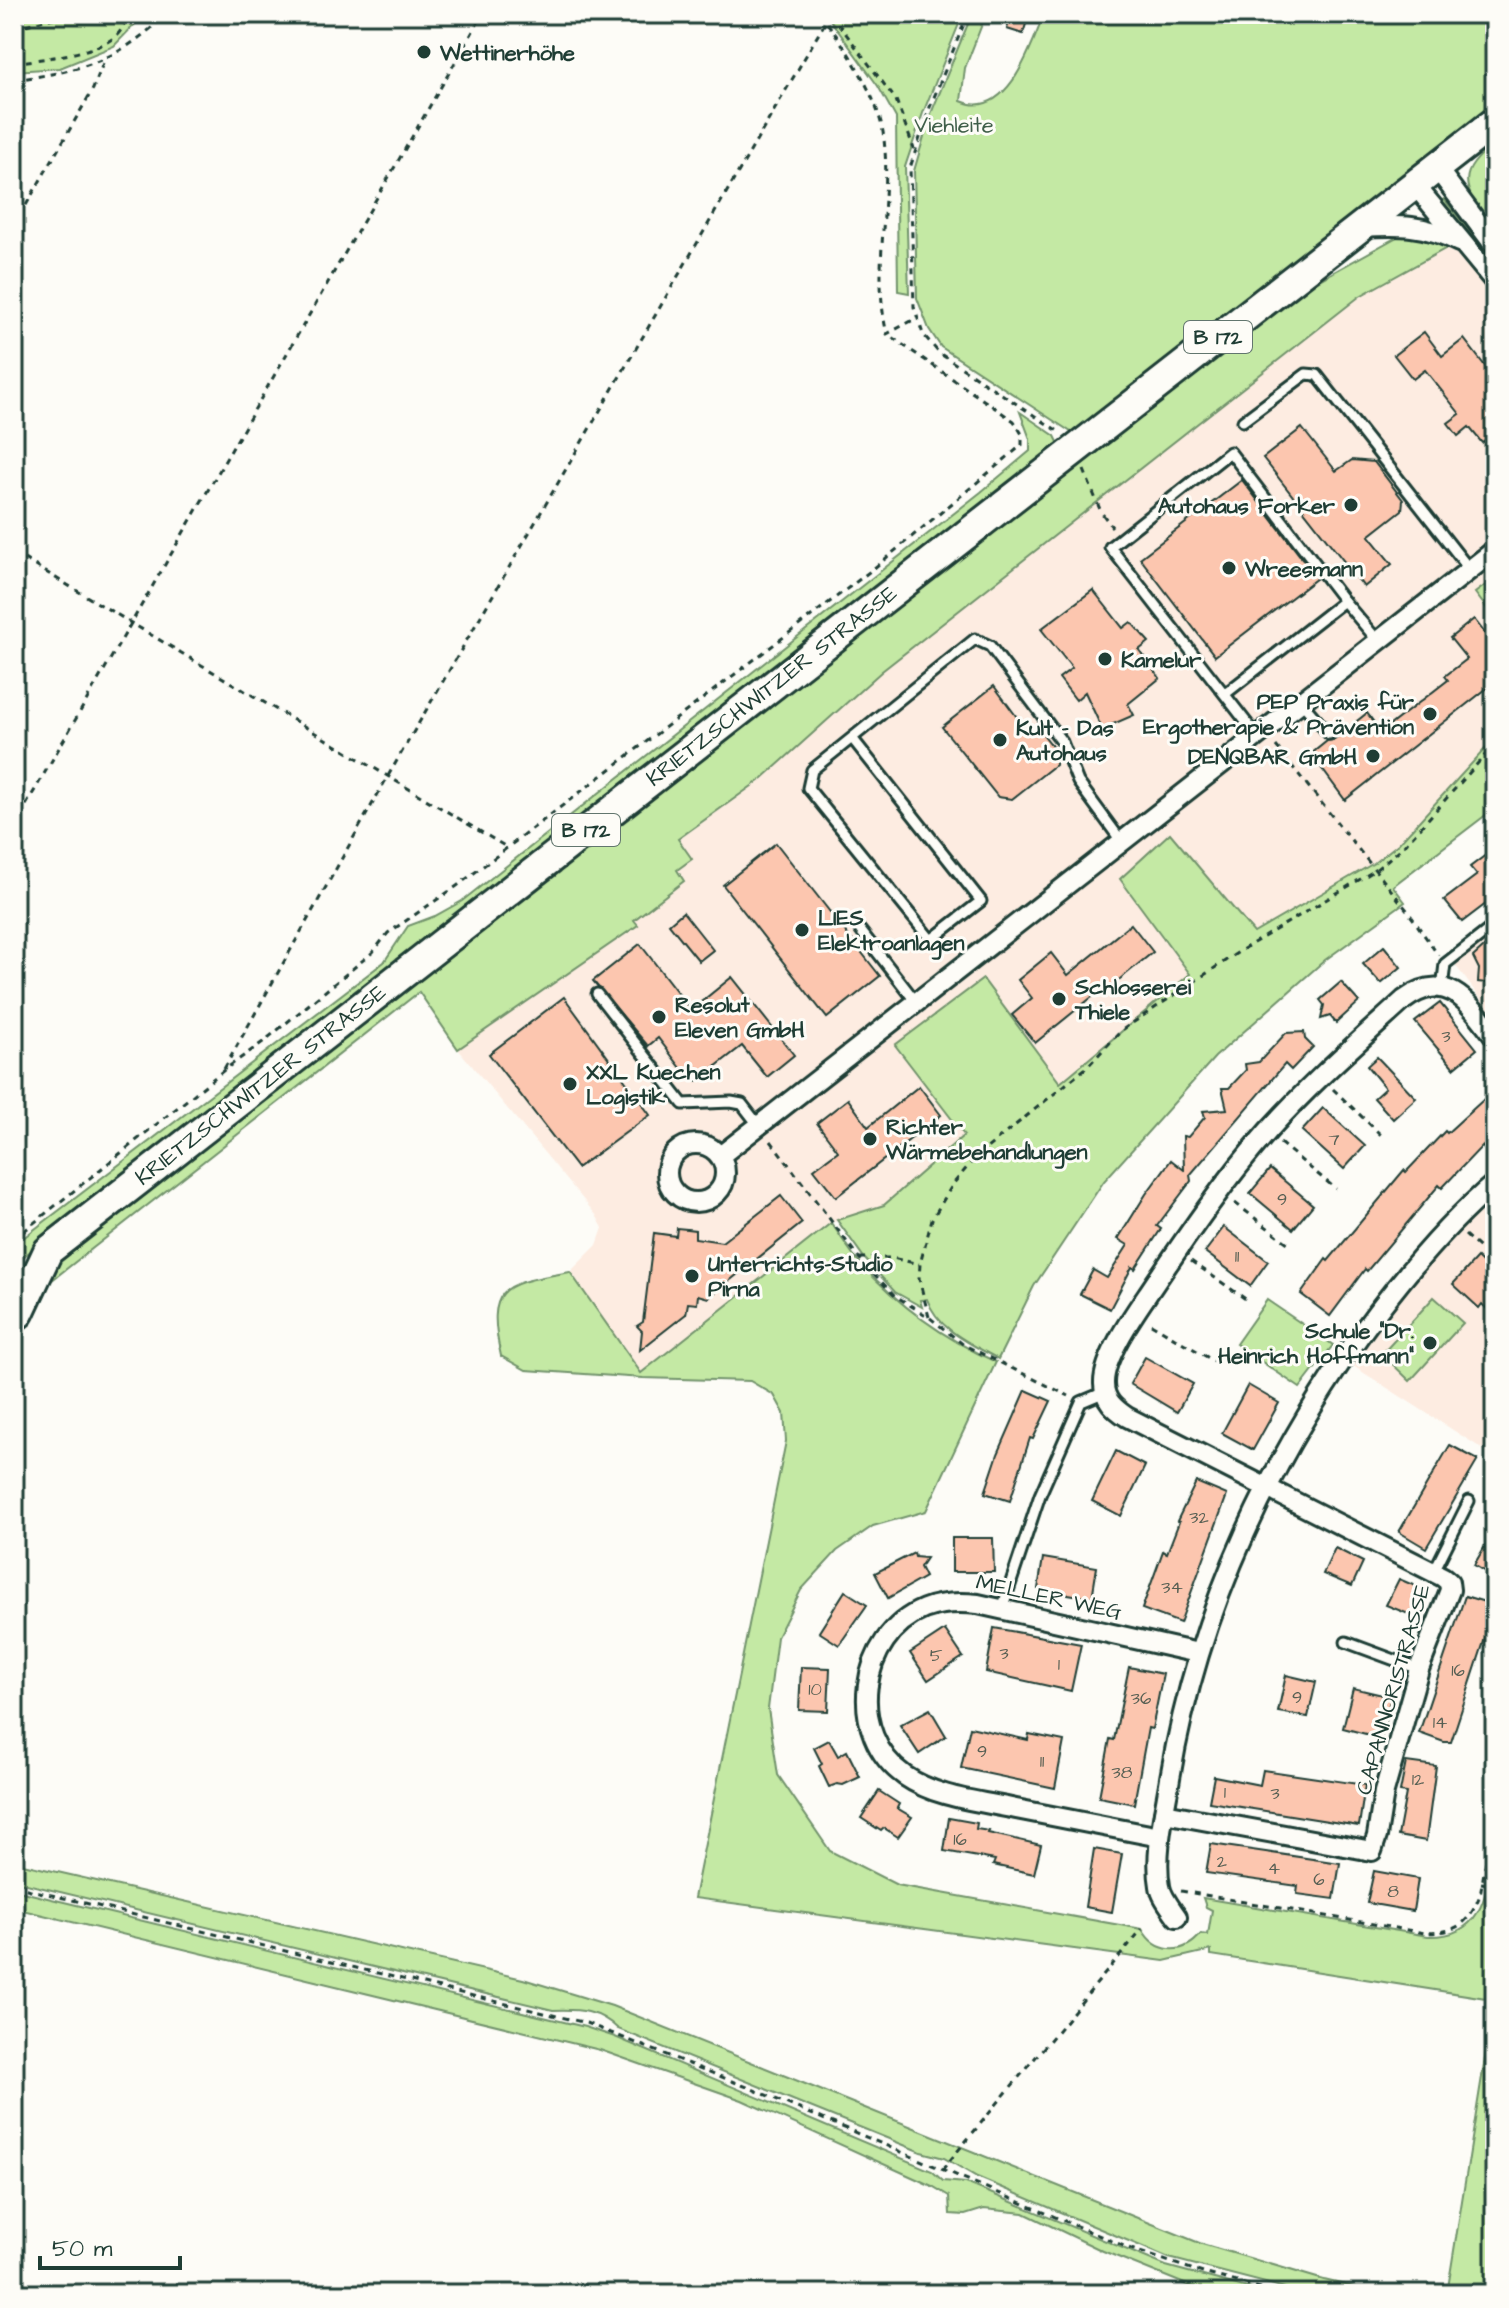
<svg xmlns="http://www.w3.org/2000/svg" width="1509" height="2308" font-family="'Architects Daughter',sans-serif">
<rect width="100%" height="100%" fill="#fdfcf7"/>
<filter id="ink" filterUnits="userSpaceOnUse"><feTurbulence type="fractalNoise" baseFrequency=".0125" numOctaves="2"/><feDisplacementMap in="SourceGraphic" scale="16" xChannelSelector="R" yChannelSelector="G"/><feConvolveMatrix kernelMatrix="1 2 1 2 8 2 1 2 1" color-interpolation-filters="sRGB"/></filter>
<g filter="url(#ink)">
<g fill="#fdece1">
<polygon points="1495,219 1495,578 1475,593 1495,619 1495,737 1398,844 1374,863 1254,934 1169,833 1120,879 1190,974 1060,1083 983,979 896,1045 964,1135 884,1205 831,1223 641,1373 570,1272 597,1245 603,1228 596,1215 458,1049 638,925 633,920 677,870 678,840 763,778 882,671 1360,296"/>
<polygon points="1495,930 1495,1018 1453,962"/>
<polygon points="1495,1194 1495,1457 1350,1364 1412,1282"/>
</g>
<g fill="#c4e9a4" stroke="#72936c" stroke-width="2">
<polygon points="14,14 145,14 114,46 60,68 14,71"/>
<polygon points="826,14 963,14 923,113 905,167 909,293 898,291 896,118 878,86"/>
<path d="M972,14H986L965,68L961,101C1007,122 1032,45 1044,14H1495V103L1079,432H1071L941,347L929,329L917,298L914,171L930,116Z"/>
<path d="M1495,143V219L1488,224C1462,185 1456,174 1495,143Z"/>
<polygon points="1444,199 1495,263 1495,269 1441,201"/>
<polygon points="1420,236 1452,245 1360,296 882,671 763,778 678,839 692,859 677,870 684,881 634,920 638,925 458,1049 419,992 14,1310 14,1291 1294,294 1397,237"/>
<polygon points="1020,412 1055,436 1058,442 1058,449 14,1264 14,1245 384,962 408,926 435,916 462,901 981,492 1030,451 1030,439"/>
<polygon points="1495,578 1495,619 1475,593"/>
<path d="M1495,738V808L1393,886L1405,902L1325,960L1215,1057L1104,1181L1034,1286L998,1359C970,1343 938,1330 927,1299L920,1300L922,1307L895,1292L865,1259L837,1220L884,1205L964,1135L895,1045L983,979L1060,1083L1190,974L1120,879L1170,833L1254,933L1374,863L1398,844Z"/>
<path d="M831,1223C841,1236 849,1251 860,1263C898,1305 945,1339 996,1362L926,1511L873,1526L837,1551L801,1590L777,1637L768,1709L778,1775L830,1851L897,1885L1142,1929C1156,1954 1183,1956 1201,1934L1208,1935L1212,1910L1206,1907L1203,1898L1428,1936C1487,1938 1487,1887 1495,1842V2294H1447L1494,2002L1492,1999L1211,1955V1950L1164,1961L694,1898L786,1441L784,1413L774,1395L750,1381L643,1378L526,1370L501,1356C484,1282 508,1284 570,1272L641,1373Z"/>
<polygon points="1434,1297 1463,1323 1410,1381 1382,1354"/>
<polygon points="1267,1300 1333,1345 1300,1388 1236,1344"/>
<path d="M14,1862L523,1979L612,2006L1202,2244L1324,2280L1384,2294H1308L1169,2258L977,2177L944,2158L921,2152L618,2029C599,2010 579,2009 553,2010L14,1881Z"/>
<polygon points="14,1890 585,2027 615,2037 932,2171 943,2181 966,2183 1166,2266 1270,2294 1218,2294 1197,2289 1103,2251 1024,2213 984,2209 965,2215 950,2214 949,2196 932,2186 742,2100 600,2050 14,1908"/>
</g>
<g fill="#fcc6af" stroke="#1f3d34" stroke-width="2">
<polygon points="1011,14 1028,17 1023,34 1007,29"/>
<polygon points="1424,332 1442,356 1464,339 1495,379 1495,434 1482,443 1469,427 1458,436 1448,423 1460,414 1425,370 1413,379 1394,355"/>
<polygon points="1302,428 1336,471 1352,460 1374,462 1403,500 1402,510 1369,536 1392,564 1364,587 1263,458"/>
<polygon points="1242,480 1317,578 1215,656 1140,558"/>
<polygon points="1093,590 1123,628 1131,622 1149,642 1139,650 1160,678 1128,704 1134,715 1102,729 1085,692 1076,700 1059,678 1072,668 1041,629"/>
<polygon points="1474,619 1495,646 1495,682 1345,800 1311,754 1327,741 1333,740 1367,713 1381,732 1448,680 1445,676 1467,659 1450,638"/>
<polygon points="994,686 1025,728 1039,729 1056,751 1055,765 1012,799 998,797 942,727"/>
<polygon points="776,843 880,976 827,1018 723,885"/>
<polygon points="1495,848 1495,897 1462,922 1444,900 1477,875 1470,867"/>
<polygon points="683,912 713,950 699,961 669,924"/>
<polygon points="1131,924 1153,952 1104,992 1102,989 1035,1043 1012,1015 1032,998 1018,980 1051,953 1068,975"/>
<polygon points="1495,937 1495,984 1478,982 1479,969 1473,957"/>
<polygon points="640,944 691,1010 732,977 794,1055 767,1077 742,1046 697,1081 691,1081 658,1038 648,1046 593,981"/>
<polygon points="1384,946 1401,967 1381,984 1363,964"/>
<polygon points="1341,982 1359,1002 1336,1023 1330,1016 1321,1019 1324,1005 1320,1000"/>
<polygon points="564,997 650,1115 577,1168 489,1054"/>
<polygon points="1440,1003 1477,1049 1454,1068 1415,1022"/>
<polygon points="1304,1032 1305,1039 1313,1047 1291,1070 1285,1064 1190,1175 1191,1181 1157,1226 1161,1229 1135,1269 1132,1267 1110,1309 1080,1294 1093,1270 1107,1278 1128,1245 1118,1239 1146,1194 1171,1160 1184,1170 1183,1136 1188,1137 1205,1117 1203,1111 1227,1109 1222,1088 1229,1088 1246,1070 1245,1064 1259,1062 1286,1033"/>
<polygon points="1377,1057 1416,1098 1393,1119 1374,1098 1385,1088 1367,1066"/>
<polygon points="919,1086 941,1115 836,1197 814,1169 838,1151 817,1123 848,1099 868,1127"/>
<polygon points="1495,1089 1495,1139 1484,1149 1482,1146 1442,1188 1439,1185 1367,1271 1365,1269 1330,1316 1301,1294 1326,1259 1328,1261 1404,1170 1406,1172 1445,1131 1447,1133"/>
<polygon points="1323,1108 1365,1146 1344,1169 1302,1131"/>
<polygon points="1270,1169 1313,1205 1293,1229 1250,1193"/>
<polygon points="781,1196 802,1223 708,1298 698,1295 697,1304 688,1303 686,1314 640,1350 642,1331 637,1326 643,1322 654,1233 676,1236 677,1228 687,1229 695,1230 695,1238 722,1242"/>
<polygon points="1224,1227 1268,1261 1250,1286 1205,1252"/>
<polygon points="1477,1258 1495,1275 1495,1317 1482,1304 1479,1308 1453,1284"/>
<polygon points="1145,1357 1193,1384 1177,1412 1130,1384"/>
<polygon points="1248,1385 1279,1403 1253,1450 1222,1433"/>
<polygon points="1026,1390 1051,1401 1033,1439 1030,1438 1010,1501 985,1493 998,1454"/>
<polygon points="1450,1445 1478,1460 1426,1548 1399,1532"/>
<polygon points="1116,1451 1145,1466 1121,1516 1092,1501"/>
<polygon points="1196,1482 1227,1495 1180,1623 1142,1609 1163,1551 1167,1553 1179,1522 1177,1521"/>
<polygon points="1495,1529 1495,1578 1474,1565"/>
<polygon points="952,1538 993,1538 994,1572 952,1572"/>
<polygon points="1335,1548 1363,1562 1352,1586 1323,1574"/>
<polygon points="914,1553 915,1557 926,1558 920,1567 925,1577 888,1598 875,1573"/>
<polygon points="1043,1558 1097,1567 1092,1598 1038,1589"/>
<polygon points="1399,1579 1427,1591 1416,1617 1386,1605"/>
<polygon points="845,1591 867,1605 839,1645 819,1632"/>
<polygon points="1465,1596 1495,1605 1495,1608 1451,1742 1444,1742 1419,1733"/>
<polygon points="994,1628 1081,1644 1071,1691 986,1672"/>
<polygon points="945,1630 963,1657 928,1680 910,1653"/>
<polygon points="801,1667 830,1668 828,1711 799,1710"/>
<polygon points="1129,1667 1163,1674 1152,1729 1148,1728 1134,1804 1099,1797 1110,1739 1114,1740"/>
<polygon points="1286,1675 1316,1682 1308,1717 1278,1712"/>
<polygon points="1353,1688 1391,1697 1381,1738 1343,1728"/>
<polygon points="930,1709 946,1736 919,1754 900,1725"/>
<polygon points="970,1727 1028,1740 1029,1734 1064,1741 1055,1788 961,1768"/>
<polygon points="829,1740 838,1756 847,1751 860,1777 843,1785 837,1784 829,1787 819,1766 822,1764 814,1748"/>
<polygon points="1406,1762 1436,1766 1426,1841 1398,1836 1406,1793 1400,1792"/>
<polygon points="1263,1770 1365,1785 1359,1826 1209,1802 1214,1776 1260,1785"/>
<polygon points="879,1791 899,1804 897,1808 912,1817 898,1837 884,1828 881,1831 861,1818"/>
<polygon points="949,1818 977,1823 976,1829 989,1831 988,1833 1041,1845 1034,1874 993,1865 995,1860 944,1851"/>
<polygon points="1211,1844 1340,1863 1334,1899 1297,1894 1298,1886 1206,1873"/>
<polygon points="1094,1849 1122,1854 1112,1912 1085,1907"/>
<polygon points="1374,1871 1418,1879 1413,1911 1367,1903"/>
</g>
<g fill="none" stroke-linecap="round" stroke-linejoin="round">
<g stroke="#1f3d34" stroke-width="15">
<g id="lane">
<polyline points="1243,421 1306,374 1317,375 1470,570"/>
<polyline points="1344,601 1378,641"/>
<polyline points="1225,694 1344,601 1230,452 1110,547 1257,736"/>
<polyline points="1301,702 1329,734"/>
<polyline points="852,738 981,901 931,940 808,788 812,770 975,639 990,646 1062,742 1078,782 1122,842"/>
<polyline points="860,930 916,1002"/>
<polyline points="1442,988 1445,964 1495,925"/>
<polyline points="597,994 683,1104 731,1102 742,1104 759,1126"/>
<polyline points="1433,1573 1469,1501"/>
<polyline points="1002,1609 1040,1495 1081,1402 1105,1392"/>
<polyline points="1346,1642 1419,1669"/>
</g>
</g>
<g stroke="#1f3d34" stroke-width="24">
<g id="street">
<polyline points="1436,167 1495,246"/>
<polyline points="1415,185 1495,282"/>
<path d="M1361,227C1400,225 1424,224 1459,242"/>
<circle cx="696" cy="1173" r="29"/>
<polyline points="720,1156 1495,550"/>
<path d="M1164,1813L1372,1851L1377,1836L1384,1792L1419,1669L1450,1590L1449,1582L1443,1577L1127,1417C1115,1409 1104,1400 1104,1384C1103,1358 1134,1314 1149,1292C1186,1237 1224,1181 1268,1131C1310,1084 1357,1043 1404,1000C1447,968 1470,1004 1495,1037"/>
<path d="M1160,1837C1112,1828 1064,1818 1016,1809C979,1801 937,1798 905,1776C846,1735 858,1636 924,1609C942,1602 960,1602 978,1604L1198,1653"/>
<path d="M1177,1917C1171,1908 1161,1896 1160,1886C1154,1853 1165,1810 1170,1778C1198,1608 1274,1449 1377,1312C1412,1266 1450,1221 1495,1183"/>
</g>
</g>
<g stroke="#1f3d34" stroke-width="34">
<polyline id="primary" points="14,1317 19,1313 48,1251 1495,122"/>
</g>
<g stroke="#1f3d34" stroke-width="3" stroke-dasharray="6 6" stroke-linecap="butt">
<path d="M820,14C844,43 877,95 883,132C893,199 871,268 887,334L917,318"/>
<polyline points="831,14 896,100 914,149"/>
<polyline points="968,14 930,107 910,168 914,307 923,334 939,353 1058,431"/>
<polyline points="14,28 68,14"/>
<path d="M14,63C39,59 100,53 117,35C122,30 126,21 130,14"/>
<path d="M14,80C78,71 119,62 166,14"/>
<polyline points="14,226 93,89 105,58"/>
<polyline points="1084,470 1101,512 1112,527"/>
<polyline points="14,553 508,848"/>
<polyline points="1276,746 1407,910 1438,955"/>
<polyline points="14,826 483,14"/>
<polyline points="224,1069 388,776 826,21"/>
<polyline points="1333,1089 1382,1136"/>
<polyline points="771,1141 859,1258 894,1295 929,1317 964,1345 1069,1396"/>
<polyline points="1280,1143 1336,1189"/>
<polyline points="1235,1203 1289,1244"/>
<polyline points="1465,1235 1495,1262"/>
<polyline points="14,1239 224,1070 263,1042 373,952 388,933 457,886 873,569 1022,445 1022,434 1014,421 887,334"/>
<polyline points="859,1258 892,1258 919,1264"/>
<polyline points="1191,1261 1247,1300"/>
<polyline points="929,1317 919,1279 920,1264 932,1219 953,1184 976,1157 1086,1068 1122,1030 1240,951 1374,871 1403,847 1495,744"/>
<polyline points="1151,1324 1214,1361"/>
<polyline points="1481,1883 1495,1885"/>
<polyline points="14,1886 586,2023 752,2089 1131,2249 1203,2273 1283,2294"/>
<path d="M1181,1891L1425,1933C1456,1932 1468,1926 1480,1895L1495,1810"/>
<polyline points="942,2170 1142,1929"/>
</g>
<use href="#lane" stroke="#fdfcf7" stroke-width="9"/>
<use href="#street" stroke="#fdfcf7" stroke-width="18"/>
<use href="#primary" stroke="#fdfcf7" stroke-width="28"/>
</g>
</g>
<g fill="#1f3d34" stroke="#fdfcf7" stroke-width="3">
<circle cx="424" cy="52" r="8"/>
<circle cx="1351" cy="505" r="8"/>
<circle cx="1229" cy="568" r="8"/>
<circle cx="1105" cy="659" r="8"/>
<circle cx="1430" cy="714" r="8"/>
<circle cx="1000" cy="740" r="8"/>
<circle cx="1373" cy="756" r="8"/>
<circle cx="802" cy="930" r="8"/>
<circle cx="1059" cy="999" r="8"/>
<circle cx="659" cy="1017" r="8"/>
<circle cx="570" cy="1084" r="8"/>
<circle cx="870" cy="1139" r="8"/>
<circle cx="692" cy="1276" r="8"/>
<circle cx="1430" cy="1343" r="8"/>
</g>
<g text-anchor="middle" stroke-width="6" stroke-linejoin="round" paint-order="stroke">
<g font-size="18" fill="#565f53">
<text x="1446" y="1042">3</text>
<text x="1334" y="1145">7</text>
<text x="1282" y="1205">9</text>
<text x="1237" y="1262">11</text>
<text x="1199" y="1523">32</text>
<text x="1172" y="1593">34</text>
<text x="1004" y="1659">3</text>
<text x="936" y="1661">5</text>
<text x="1059" y="1670">1</text>
<text x="1458" y="1676">16</text>
<text x="815" y="1695">10</text>
<text x="1297" y="1703">9</text>
<text x="1141" y="1704">36</text>
<text x="1440" y="1728">14</text>
<text x="982" y="1757">9</text>
<text x="1042" y="1767">11</text>
<text x="1122" y="1778">38</text>
<text x="1418" y="1785">12</text>
<text x="1225" y="1798">1</text>
<text x="1275" y="1799">3</text>
<text x="960" y="1845">16</text>
<text x="1222" y="1867">2</text>
<text x="1274" y="1874">4</text>
<text x="1319" y="1885">6</text>
<text x="1393" y="1897">8</text>
</g>
<g fill="#fdfcf7" stroke="#62766e" stroke-width="2">
<rect x="1184" y="321" width="68" height="32" rx="6"/>
<rect x="552" y="814" width="68" height="32" rx="6"/>
</g>
<g font-size="20" font-weight="bold" fill="#1f3d34">
<text x="1218" y="344">B 172</text>
<text x="586" y="837">B 172</text>
</g>
<g font-size="22" font-weight="bold" fill="#1f3d34" stroke="#fdfcf7" text-anchor="start">
<text x="440" y="60">Wettinerhöhe</text>
<text x="1335" y="513" text-anchor="end">Autohaus Forker</text>
<text x="1245" y="576">Wreesmann</text>
<text x="1121" y="667">Kamelur</text>
<text x="1414" y="709" text-anchor="end">PEP Praxis für<tspan x="1414" dy="25">Ergotherapie &amp; Prävention</tspan></text>
<text x="1016" y="735">Kult - Das<tspan x="1016" dy="25">Autohaus</tspan></text>
<text x="1357" y="764" text-anchor="end">DENQBAR GmbH</text>
<text x="818" y="925">LIES<tspan x="818" dy="25">Elektroanlagen</tspan></text>
<text x="1075" y="994">Schlosserei<tspan x="1075" dy="25">Thiele</tspan></text>
<text x="675" y="1012">Resolut<tspan x="675" dy="25">Eleven GmbH</tspan></text>
<text x="586" y="1079">XXL Kuechen<tspan x="586" dy="25">Logistik</tspan></text>
<text x="886" y="1134">Richter<tspan x="886" dy="25">Wärmebehandlungen</tspan></text>
<text x="708" y="1271">Unterrichts-Studio<tspan x="708" dy="25">Pirna</tspan></text>
<text x="1414" y="1338" text-anchor="end">Schule "Dr.<tspan x="1414" dy="25">Heinrich Hoffmann"</tspan></text>
</g>
<g font-size="22" fill="#405f4a" stroke="#fdfcf7">
<text x="954" y="132">Viehleite</text>
</g>
<g font-size="22" fill="#1f3d34" stroke="#fdfcf7">
<text transform="translate(771 685) rotate(-38)" y="8">KRIETZSCHWITZER STRASSE</text>
<text transform="translate(260 1084) rotate(-38)" y="8">KRIETZSCHWITZER STRASSE</text>
<text transform="translate(1049 1596) rotate(12)" y="8">MELLER WEG</text>
<text transform="translate(1392 1689) rotate(-74)" y="8">CAPANNORISTRASSE</text>
</g>
</g>
<rect width="1509" height="2308" fill="none" stroke="#fdfcf7" stroke-width="48"/>
<rect x="24" y="24" width="1461" height="2260" fill="none" stroke="#1f3d34" stroke-width="3" filter="url(#ink)"/>
<path d="M40 2256v12h140v-12" fill="none" stroke="#1f3d34" stroke-width="4"/>
<text x="52" y="2256" font-size="24" fill="#1f3d34" stroke="#fdfcf7" stroke-width="6" paint-order="stroke">50 m</text>
</svg>
